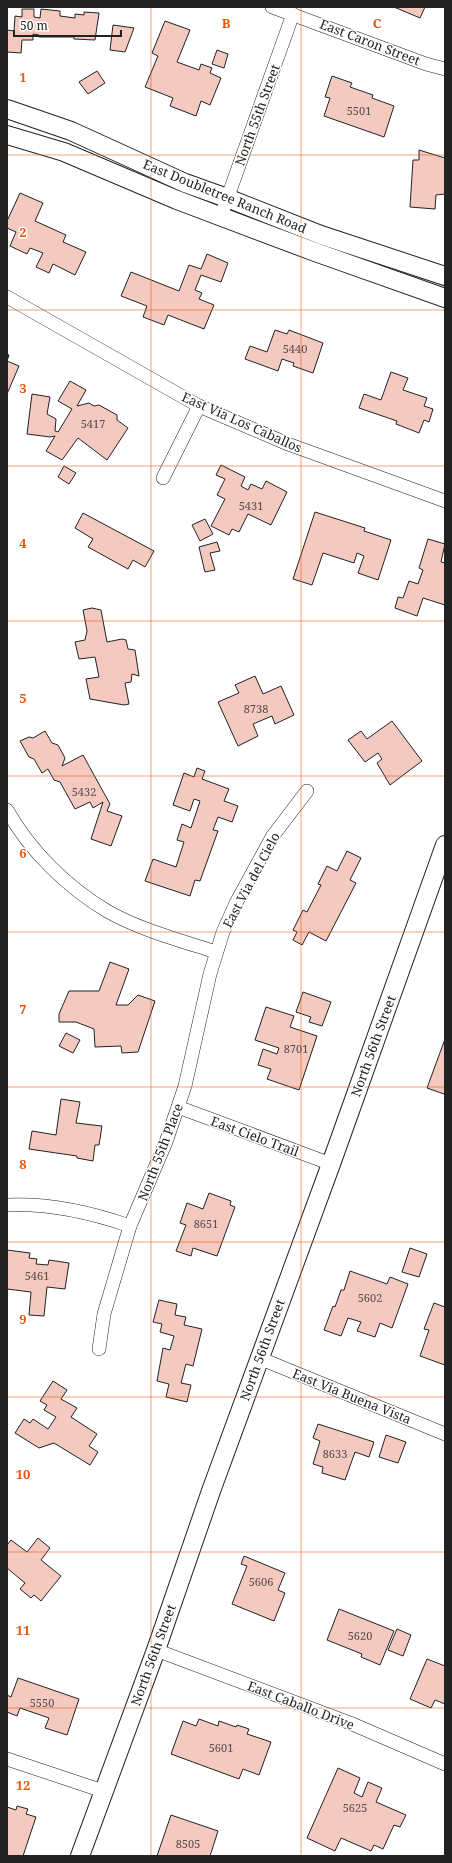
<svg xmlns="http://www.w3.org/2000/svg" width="452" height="1863" font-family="'Noto Serif',serif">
<rect width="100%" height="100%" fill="#fff"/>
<g fill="#f3c9c0" stroke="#222">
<polygon points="394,7 425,7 420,18"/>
<polygon points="22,9 34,9 34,17 40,18 41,9 60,11 60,16 75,18 75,14 84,15 84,12 99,13 95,40 74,39 74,37 39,37 39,35 33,34 33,40 22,40 21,53 7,52 7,30 14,31 15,16 22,17"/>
<polygon points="165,21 190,30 177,62 199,70 201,64 212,68 210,73 221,78 210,105 201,101 196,116 170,106 173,98 145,87 158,56 152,53"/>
<polygon points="113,25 134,28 125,52 110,50"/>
<polygon points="217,50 228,54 224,68 212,64"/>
<polygon points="97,71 105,83 88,94 79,82"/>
<polygon points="332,76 352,83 350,87 373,95 372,98 394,106 384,137 324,116 330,98 325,97"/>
<polygon points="419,150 445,158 445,194 436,195 435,209 410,207 413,160 419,160"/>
<polygon points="20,193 43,203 35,221 66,235 63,242 86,252 75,275 53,264 49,273 36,267 43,253 30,248 27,254 10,246 16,232 7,228 7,221"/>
<polygon points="207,254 228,263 221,282 201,275 195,290 202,293 199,299 214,305 204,329 168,315 164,325 143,317 147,306 121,296 131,272 179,291 189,265 201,269"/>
<polygon points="275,330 287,334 289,330 323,343 313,373 293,366 294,363 282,359 278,371 245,359 250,346 267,352"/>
<polygon points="7,354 9,355 7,361 19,366 7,394"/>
<polygon points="391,372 408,378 403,390 427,398 424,406 433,409 429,422 424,420 419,433 396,424 397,421 359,408 364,394 381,400"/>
<polygon points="70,381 86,390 77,406 89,403 94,406 99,405 117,415 117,420 128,428 107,460 78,438 62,460 46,451 55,436 50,437 27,434 32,394 50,397 47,414 56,419 55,431 58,432 72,409 58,401"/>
<polygon points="221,465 245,477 241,486 248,490 251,484 262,489 266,481 287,492 271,525 248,514 239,532 232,529 229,535 211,526 225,499 217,495 225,479 216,475"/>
<polygon points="64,466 76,473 69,484 58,477"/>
<polygon points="315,512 365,528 364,531 391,540 378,580 358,573 364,556 357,553 354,563 323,553 312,585 293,579"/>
<polygon points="83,513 154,551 145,567 133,560 128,569 88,547 93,539 75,528"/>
<polygon points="205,519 213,534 200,541 192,525"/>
<polygon points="428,539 445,544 441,562 445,563 445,605 423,598 417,616 395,608 398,597 403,598 409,581 418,584 423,570 419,568"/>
<polygon points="217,542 220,551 210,553 215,570 205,572 199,547"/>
<polygon points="92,608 101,610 107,642 122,639 126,640 128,649 135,650 139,676 132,674 131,682 125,683 129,704 124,705 90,699 86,679 99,677 95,657 79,659 75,642 85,640 87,631 83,610"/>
<polygon points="255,676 263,694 281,686 294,715 275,724 272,716 253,724 258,736 238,746 218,702 239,693 235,685"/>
<polygon points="392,721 422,761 390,785 377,763 382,759 378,753 365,762 348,740 361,731 367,739"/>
<polygon points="45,731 52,743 58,745 65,758 62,766 83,755 110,804 107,811 122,816 111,846 91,839 103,802 93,808 90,802 75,809 60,782 54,780 48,769 42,773 34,759 29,757 20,741 29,737 33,738"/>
<polygon points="197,768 205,771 202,779 229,789 224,801 238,806 232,822 218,817 213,830 218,831 200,881 195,880 190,896 145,881 153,859 176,867 184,842 177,840 182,824 191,828 200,801 194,799 190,811 173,805 184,773 194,777"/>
<polygon points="347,851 361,858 350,880 356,883 326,941 309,932 302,945 293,940 297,932 293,930 303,910 307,912 321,885 318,884 327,866 337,871"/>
<polygon points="110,962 129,969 116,1005 128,1005 138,995 155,1001 138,1052 122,1053 121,1046 95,1047 94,1029 76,1022 59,1022 59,1014 69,991 99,991"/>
<polygon points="303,992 331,1002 322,1026 309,1022 311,1017 296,1012"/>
<polygon points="266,1007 294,1016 290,1027 317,1036 299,1090 267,1079 271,1069 258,1065 263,1049 277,1054 279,1048 255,1040"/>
<polygon points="66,1033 80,1040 73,1053 59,1046"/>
<polygon points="445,1039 445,1093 444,1094 427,1088"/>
<polygon points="61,1099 80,1102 76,1123 102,1126 99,1145 95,1145 93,1161 77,1158 77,1156 29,1149 32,1131 56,1135"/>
<polygon points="209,1193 231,1201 230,1205 235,1207 217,1256 193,1248 191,1256 176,1251 186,1225 180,1223 187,1203 203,1209"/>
<polygon points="410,1248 427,1254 419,1277 402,1272"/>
<polygon points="7,1250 30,1253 29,1258 37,1259 36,1264 48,1265 49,1260 69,1263 65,1289 47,1287 44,1316 29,1315 31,1292 7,1289"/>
<polygon points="350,1271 387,1284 390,1277 408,1284 392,1328 380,1323 375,1337 357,1331 361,1322 348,1318 341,1336 324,1330 333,1306 335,1307 341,1290 344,1290"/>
<polygon points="159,1300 177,1304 175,1315 186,1317 184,1325 202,1329 193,1366 186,1364 181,1383 191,1385 187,1402 166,1397 169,1384 157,1381 163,1348 170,1350 174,1336 160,1332 162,1324 153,1322"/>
<polygon points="434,1303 445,1307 445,1365 420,1356 429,1330 424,1329"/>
<polygon points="53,1381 67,1390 61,1399 77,1408 71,1417 97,1434 89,1446 98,1452 90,1465 54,1443 39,1448 15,1433 24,1419 30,1423 33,1419 48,1429 56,1417 44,1410 47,1405 40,1401"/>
<polygon points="318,1424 374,1442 369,1457 355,1452 345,1480 322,1473 323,1467 313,1464 320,1441 313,1438"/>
<polygon points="386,1435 406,1442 398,1463 379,1457"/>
<polygon points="38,1538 50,1548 41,1560 61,1576 41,1601 34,1595 31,1598 20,1589 25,1583 7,1568 7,1545 11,1540 27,1552"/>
<polygon points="244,1556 285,1573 278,1590 285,1593 274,1621 232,1604 247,1566 241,1564"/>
<polygon points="339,1609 394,1631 380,1665 361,1657 362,1654 327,1640"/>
<polygon points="397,1629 411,1635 403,1656 388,1650"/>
<polygon points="427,1659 445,1666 445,1704 435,1700 431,1708 410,1699"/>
<polygon points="18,1678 79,1699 67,1735 45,1728 49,1718 20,1708 17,1716 7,1712 7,1695 11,1697"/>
<polygon points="199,1719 218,1726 219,1721 236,1727 237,1725 249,1729 247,1734 271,1742 259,1775 243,1769 239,1779 171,1754 183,1721 196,1726"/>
<polygon points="338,1768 360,1778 354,1793 362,1797 368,1782 382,1788 376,1802 406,1815 400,1827 394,1825 383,1849 374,1845 371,1851 341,1838 335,1851 307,1838"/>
<polygon points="17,1806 28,1809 26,1814 36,1817 23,1856 7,1856 7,1807 16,1810"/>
<polygon points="171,1815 218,1831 210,1856 157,1856"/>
</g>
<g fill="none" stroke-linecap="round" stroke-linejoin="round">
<g stroke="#222" stroke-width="14">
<g id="street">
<polyline points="272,7 426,64 445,69"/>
<polyline points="221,216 293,14"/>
<polyline points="7,297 199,406 288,444 445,501"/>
<polyline points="163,478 199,406"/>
<path d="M7,810C30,851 67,887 107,911C138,929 182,941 216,952"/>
<polyline points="178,1107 331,1164"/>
<path d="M7,1205C49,1203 90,1212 130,1226"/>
<polyline points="99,1349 104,1314 130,1226 166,1142 185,1086 210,974 223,932 236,903 272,837 307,791"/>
<polyline points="259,1358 445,1434"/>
<polyline points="156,1650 350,1723 445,1764"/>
<polyline points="7,1759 103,1791"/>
</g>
</g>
<g stroke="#222" stroke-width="20">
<g id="secondary">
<polyline points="7,109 71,131 185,183 227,198 321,235 445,276"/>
<polyline points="7,135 64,152 177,200 315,252 445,298"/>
<polyline points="80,1856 156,1650 211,1491 331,1164 445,845"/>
</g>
</g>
<use href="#street" stroke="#fff" stroke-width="13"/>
<use href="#secondary" stroke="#fff" stroke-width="18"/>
</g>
<path fill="none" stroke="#e8590c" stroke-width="1" stroke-opacity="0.55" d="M151,7V1856M301,7V1856M7,155H445M7,310H445M7,466H445M7,621H445M7,776H445M7,932H445M7,1087H445M7,1242H445M7,1397H445M7,1552H445M7,1708H445"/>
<g text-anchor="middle" stroke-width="3" stroke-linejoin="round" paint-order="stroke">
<g font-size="11" fill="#564c4a">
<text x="359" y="115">5501</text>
<text x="295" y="353">5440</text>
<text x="93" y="428">5417</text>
<text x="251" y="510">5431</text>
<text x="256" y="713">8738</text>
<text x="84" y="796">5432</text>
<text x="296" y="1053">8701</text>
<text x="206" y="1228">8651</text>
<text x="37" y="1280">5461</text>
<text x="370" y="1302">5602</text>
<text x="335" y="1458">8633</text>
<text x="261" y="1586">5606</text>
<text x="360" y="1640">5620</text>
<text x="42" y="1707">5550</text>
<text x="221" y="1752">5601</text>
<text x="355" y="1812">5625</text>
<text x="188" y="1848">8505</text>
</g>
<g font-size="13" fill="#222" stroke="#fff">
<text transform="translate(370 42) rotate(21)" y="5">East Caron Street</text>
<text transform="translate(257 115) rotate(-70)" y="5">North 55th Street</text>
<text transform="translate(225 196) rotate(22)" y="5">East Doubletree Ranch Road</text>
<text transform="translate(242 422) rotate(24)" y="5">East Via Los Caballos</text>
<text transform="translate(251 880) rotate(-62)" y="5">East Via del Cielo</text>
<text transform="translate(373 1046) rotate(-70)" y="5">North 56th Street</text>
<text transform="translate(255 1136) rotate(20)" y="5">East Cielo Trail</text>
<text transform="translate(160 1152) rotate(-69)" y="5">North 55th Place</text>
<text transform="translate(262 1350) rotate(-70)" y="5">North 56th Street</text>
<text transform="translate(352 1396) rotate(22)" y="5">East Via Buena Vista</text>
<text transform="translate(153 1655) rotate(-70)" y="5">North 56th Street</text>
<text transform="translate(301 1705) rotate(21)" y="5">East Caballo Drive</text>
</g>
</g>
<g font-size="13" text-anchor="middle" font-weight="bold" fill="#e8590c" stroke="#fff" stroke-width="3" stroke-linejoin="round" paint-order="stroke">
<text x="226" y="28">B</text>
<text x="377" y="28">C</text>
<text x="23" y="82">1</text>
<text x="23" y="237">2</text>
<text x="23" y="393">3</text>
<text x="23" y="548">4</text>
<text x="23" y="703">5</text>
<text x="23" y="858">6</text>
<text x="23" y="1014">7</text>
<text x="23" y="1169">8</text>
<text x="23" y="1324">9</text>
<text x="23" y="1479">10</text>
<text x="23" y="1635">11</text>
<text x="23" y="1790">12</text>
</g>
<rect width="452" height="1863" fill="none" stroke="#222222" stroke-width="16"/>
<path d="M14 30v6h107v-6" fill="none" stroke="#222222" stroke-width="2"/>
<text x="20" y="30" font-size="12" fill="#222222" stroke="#ffffff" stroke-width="3" paint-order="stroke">50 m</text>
</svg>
